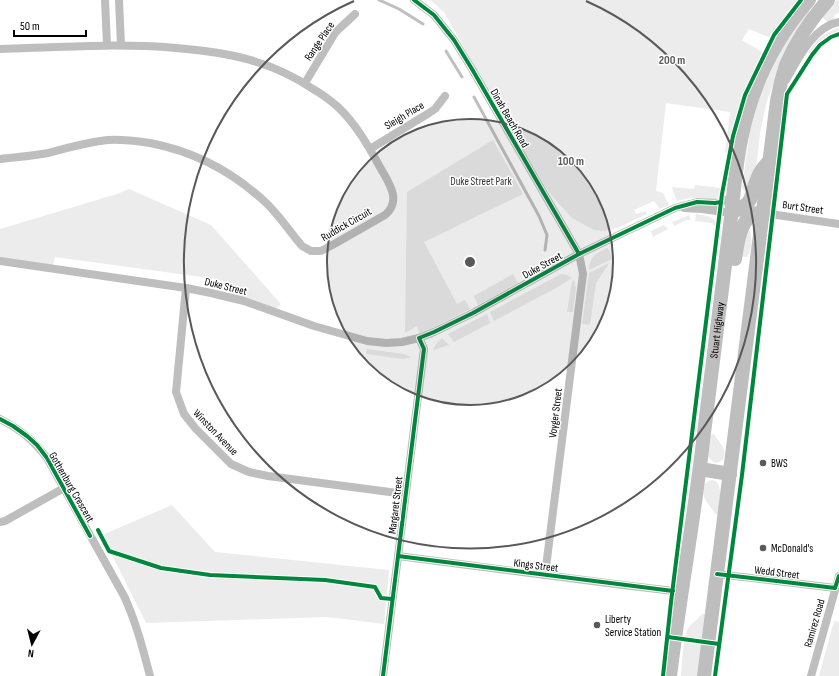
<svg xmlns="http://www.w3.org/2000/svg" width="839" height="676" font-family="'Sofia Sans Condensed',sans-serif">
<rect width="100%" height="100%" fill="#fff"/>
<g fill="#ececec">
<polygon points="430,0 799,0 771,38 749,29 742,40 762,52 743,94 732,136 729,153 725,153 730,112 666,103 656,191 663,193 669,205 660,209 654,201 634,210 636,214 645,211 647,214 617,228 604,231 594,230 572,218 552,196 545,186 485,85 444,12"/>
<polygon points="837,0 839,0 839,12 834,16 835,21 829,23 822,17"/>
<polygon points="808,10 812,13 776,76 767,101 765,109 760,133 756,169 748,192 744,191 742,188 750,131 755,107 779,51"/>
<path d="M838,28L839,33C825,39 820,43 811,55L808,53C817,39 822,34 838,28Z"/>
<polygon points="493,140 523,194 424,242 457,304 465,300 470,309 432,328 419,333 417,326 405,333 407,192"/>
<path d="M695,185L721,188V193L717,199C711,200 706,198 701,198C692,197 685,199 677,201L673,191L672,187L694,189Z"/>
<polygon points="129,189 211,225 281,304 276,309 225,291 228,283 216,279 55,257 53,265 0,258 0,229 117,194"/>
<path d="M696,214C704,215 709,216 715,220L716,227L712,223L695,221Z"/>
<polygon points="690,215 690,220 686,220 674,226 672,222"/>
<polygon points="664,225 668,229 653,237 651,231"/>
<path d="M748,230L750,231C752,239 752,251 747,257L738,256Z"/>
<path d="M608,248L612,259L589,270C589,257 596,253 608,248Z"/>
<polygon points="609,263 596,283 590,325 582,324 589,273"/>
<polygon points="513,274 518,283 478,305 474,296"/>
<polygon points="561,274 567,275 572,278 556,288 494,321 490,312"/>
<polygon points="574,280 576,288 573,312 567,312 572,281"/>
<polygon points="487,314 490,323 454,342 448,334"/>
<polygon points="442,338 449,345 434,350 433,349 437,343"/>
<polygon points="367,349 404,354 411,357 403,359 366,354"/>
<path d="M714,434C718,441 730,452 722,460C719,463 716,463 713,462L708,456L711,435Z"/>
<path d="M712,480C725,482 719,505 718,514H715C712,508 706,503 704,497C703,494 704,488 705,484L708,481Z"/>
<polygon points="172,505 215,552 389,570 384,624 327,617 146,623 102,535"/>
<path d="M702,614H705L697,676H681C682,665 683,634 689,627C693,622 699,619 702,614Z"/>
<polygon points="834,621 839,622 839,676 819,676"/>
</g>
<g fill="none" stroke-linecap="round" stroke-linejoin="round">
<g stroke="#bfbfbf" stroke-width="3">
<polyline points="379,0 399,9 423,24"/>
<polyline points="446,51 462,77"/>
<polyline points="474,97 539,216 547,235 545,250"/>
</g>
<g stroke="#bebebe" stroke-width="8">
<polyline points="105,0 107,45"/>
<polyline points="119,0 121,45"/>
<polyline points="414,0 434,15 454,40 472,69 579,254 583,274 545,575"/>
<path d="M0,49C59,47 117,43 176,48C226,52 270,60 313,89C322,94 330,100 338,107C356,124 369,147 381,169C389,183 402,201 385,215L336,243L321,251H311L302,246C289,231 278,213 263,200C231,171 192,151 150,143C136,141 122,139 108,140C87,142 68,148 48,153C33,156 16,157 0,159"/>
<path d="M786,80C798,59 813,27 839,22"/>
<polyline points="305,83 335,33 340,28 355,14"/>
<polyline points="370,149 429,113 435,109 445,96"/>
<polyline points="684,208 702,209 731,213"/>
<polyline points="763,213 839,224"/>
<polyline points="0,261 186,288 211,293 244,301 314,326 367,341 386,343 402,342 419,338 434,332 473,313 579,254 675,208 697,202 719,203 733,197"/>
<polyline points="186,288 176,392 184,414 196,429 231,464 249,472 268,476 405,494"/>
<path d="M0,419C20,429 33,440 47,458L124,596C136,622 143,649 150,676"/>
<polyline points="0,522 5,521 64,488"/>
<polyline points="398,556 623,585 682,592"/>
<polyline points="717,574 835,588"/>
<polyline points="383,676 424,349 419,338"/>
<polyline points="811,676 839,576"/>
</g>
<g stroke="#bebebe" stroke-width="14">
<path d="M731,213C757,201 748,199 758,177C760,171 765,166 769,161"/>
<path d="M735,259C737,246 740,221 753,214C756,213 760,213 763,213"/>
<polyline points="700,469 730,474"/>
<path id="s1" d="M670,676C680,595 695,514 704,433C712,369 720,305 728,241C733,208 734,174 741,140C751,88 774,40 809,0"/>
<path d="M704,676L777,101C779,89 782,77 786,65C796,42 811,19 828,0"/>
</g>
<g stroke="#fff" stroke-width="6">
<g id="cycleway">
<polyline points="414,0 434,15 454,40 472,69 579,254"/>
<polyline points="0,419 13,426 27,436 37,445 47,458 90,536"/>
<polyline points="98,530 109,551 161,568 210,575 325,580 375,587 381,598 392,599"/>
<polyline points="398,556 673,591"/>
<polyline points="717,574 835,588 839,576"/>
<polyline points="668,637 719,644"/>
<polyline points="383,676 424,349 419,338 434,332 473,313 579,254 675,208 697,202 715,203 721,202"/>
<polyline points="663,676 671,602 722,194 733,136 745,95 774,35 801,0"/>
<polyline points="715,676 742,475 787,94 812,55 820,45 831,37 839,34"/>
</g>
</g>
<use href="#cycleway" stroke="#00873e" stroke-width="4"/>
</g>
<circle cx="470" cy="262" r="143" fill="#595959" fill-opacity=".12"/>
<g fill="none" stroke="#595959" stroke-width="2">
<circle cx="470" cy="262" r="143"/>
<path d="M586 1A286 286 0 1 1 354 1"/>
</g>
<g fill="#595959" stroke="#fff" stroke-width="1.5">
<circle cx="763" cy="463" r="4"/>
<circle cx="763" cy="548" r="4"/>
<circle cx="597" cy="625" r="4"/>
</g>
<g text-anchor="middle" stroke-width="3" stroke-linejoin="round" paint-order="stroke">
<g font-size="11" fill="#000" stroke="#fff">
<text transform="translate(319 41) rotate(-56)" y="4">Range Place</text>
<text transform="translate(404 115) rotate(-31)" y="4">Sleigh Place</text>
<text transform="translate(510 118) rotate(60)" y="4">Dinah Beach Road</text>
<text transform="translate(803 207) rotate(8)" y="4">Burt Street</text>
<text transform="translate(346 224) rotate(-30)" y="4">Ruddick Circuit</text>
<text transform="translate(542 265) rotate(-29)" y="4">Duke Street</text>
<text transform="translate(226 286) rotate(14)" y="4">Duke Street</text>
<text dy="4" stroke="none"><textPath href="#s1" startOffset="349">Stuart Highway</textPath></text>
<text transform="translate(555 413) rotate(-83)" y="4">Voyger Street</text>
<text transform="translate(216 432) rotate(46)" y="4">Winston Avenue</text>
<text transform="translate(72 487) rotate(60)" y="4">Gothenburg Crescent</text>
<text transform="translate(395 505) rotate(-83)" y="4">Margaret Street</text>
<text transform="translate(536 565) rotate(7)" y="4">Kings Street</text>
<text transform="translate(777 572) rotate(7)" y="4">Wedd Street</text>
<text transform="translate(814 623) rotate(-74)" y="4">Ramirez Road</text>
</g>
<g font-size="11" fill="#333" stroke="#fff">
<text x="481" y="185">Duke Street Park</text>
</g>
<g font-size="11" fill="#000" stroke="#fff" text-anchor="start">
<text x="771" y="467">BWS</text>
<text x="771" y="552">McDonald's</text>
<text x="605" y="623">Liberty<tspan x="605" dy="13">Service Station</tspan></text>
</g>
</g>
<circle cx="470" cy="262" r="6" fill="#595959" stroke="#fff" stroke-width="2"/>
<g font-size="12" text-anchor="middle" font-weight="bold" fill="#595959" stroke="#fff" stroke-width="3" stroke-linejoin="round" paint-order="stroke">
<text x="672" y="64">200 m</text>
<text x="571" y="165">100 m</text>
</g>
<g transform="translate(32 644) rotate(187)" stroke="#ffffff" stroke-width="3" paint-order="stroke">
<path d="M0-3L7 15L0 10L-7 15Z" fill="#000000"/>
<text y="-6" font-size="11" font-weight="bold" text-anchor="middle" fill="#000000">N</text>
</g>
<path d="M14 30v6h72v-6" fill="none" stroke="#000000" stroke-width="2"/>
<text x="20" y="30" font-size="12" fill="#000000" stroke="#ffffff" stroke-width="3" paint-order="stroke">50 m</text>
</svg>
